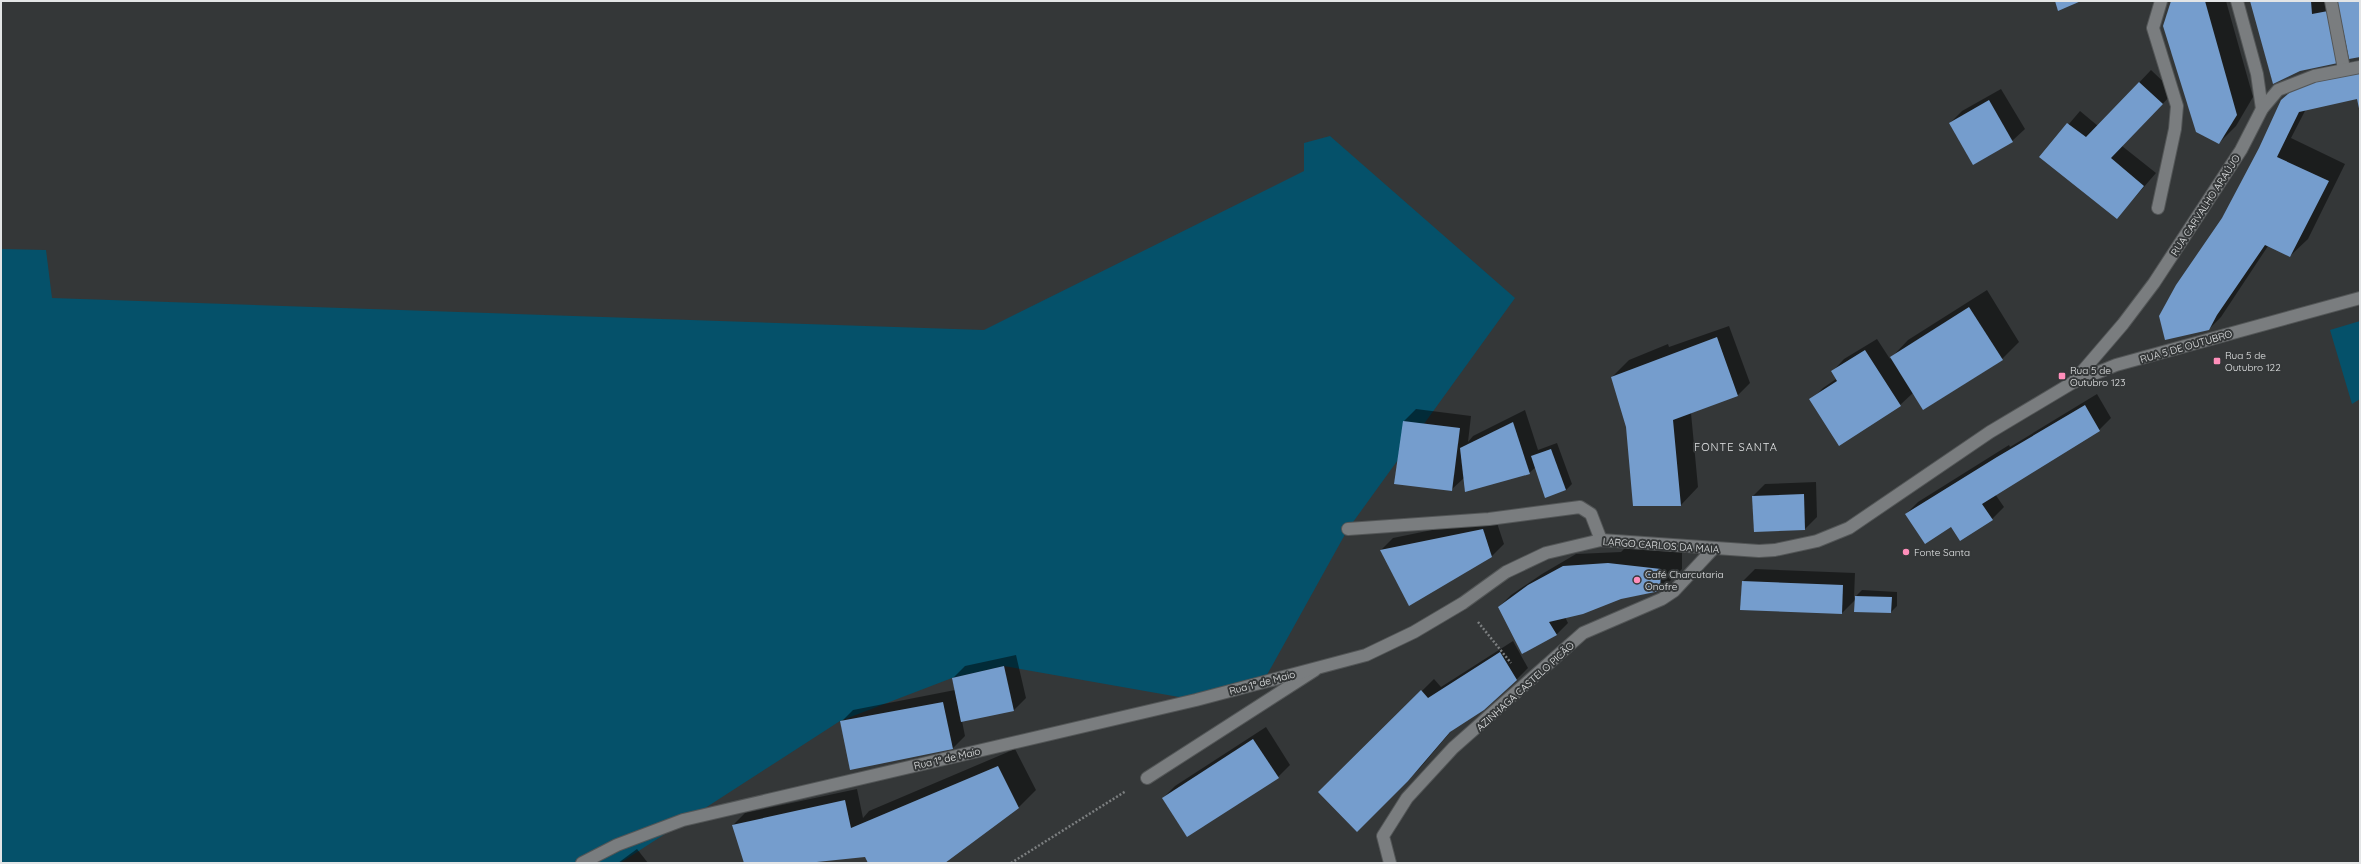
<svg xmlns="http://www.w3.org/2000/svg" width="2361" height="864" font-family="Quicksand,sans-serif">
<rect width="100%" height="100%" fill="#343738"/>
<g fill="#05516a">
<polygon points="1330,136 1515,298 1348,529 1263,682 1196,700 1004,666 952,678 840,721 620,863 1,863 1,240 2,249 46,250 52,298 984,330 1304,171 1304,143"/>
<polygon points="2360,321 2360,399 2352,404 2330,330"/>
</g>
<g fill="#0007">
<polygon points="2172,1 2226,1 2253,97 2236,126 2219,143"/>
<polygon points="2251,1 2324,1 2324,3 2360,1 2360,56 2348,51 2338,62 2300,70 2273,83"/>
<polygon points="2360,61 2360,112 2358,98 2306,109 2291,138 2345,164 2308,239 2290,256 2268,246 2221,317 2209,329 2223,218 2260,149 2282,101"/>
<polygon points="2151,70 2174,92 2122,146 2156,173 2117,218 2041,157 2080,111 2098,126"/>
<polygon points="2001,89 2025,129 2012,141 1950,123 1962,111"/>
<polygon points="1987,290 2019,342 2002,359 1913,393 1900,405 1811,400 1823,388 1836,379 1832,372 1844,359 1877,339 1890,359 1908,340"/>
<polygon points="1729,326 1750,383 1738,395 1691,413 1698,487 1681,505 1627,427 1612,377 1629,360 1668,344 1669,347"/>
<polygon points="2097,394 2111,418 2099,430 1995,494 2004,507 1992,519 1951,526 1906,514 1918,502 2009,445 2010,447"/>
<polygon points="1416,409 1471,416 1468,442 1473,436 1525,410 1538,450 1557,443 1572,484 1566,490 1546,496 1536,467 1529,473 1464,478 1451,490 1396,483 1404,421"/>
<polygon points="1816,482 1817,517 1805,529 1753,496 1765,484"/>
<polygon points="1495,517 1504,544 1492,556 1409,605 1381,550 1393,538"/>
<polygon points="1631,542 1682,547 1682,569 1660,591 1621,598 1565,617 1568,623 1556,635 1499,607 1511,595 1542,574 1576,554 1621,552"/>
<polygon points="1755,569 1855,573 1854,598 1862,590 1897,592 1897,606 1891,612 1856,599 1842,613 1741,609 1743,581"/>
<polygon points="1513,641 1528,668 1516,680 1453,729 1420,768 1357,830 1320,792 1434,679 1441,687"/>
<polygon points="1016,655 1026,698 1014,710 962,721 965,736 953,748 841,722 853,710 955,690 953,678 965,666"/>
<polygon points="1266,727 1290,765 1278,777 1163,798 1175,786"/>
<polygon points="1015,749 1036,790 1019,807 944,863 869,863 865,856 802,863 745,863 733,825 745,813 857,789 863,818 869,811"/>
<polygon points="637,849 648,863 618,863"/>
</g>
<g fill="#759dcd">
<polygon points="2055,1 2081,1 2058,11"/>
<polygon points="2171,1 2205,1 2237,115 2219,144 2196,132 2163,26"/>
<polygon points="2250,1 2311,1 2312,14 2328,11 2338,63 2300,71 2273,84"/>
<polygon points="2337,1 2360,1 2360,57 2349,59"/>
<polygon points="2360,70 2360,113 2357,99 2299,112 2277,157 2329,181 2290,257 2265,245 2217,315 2209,330 2165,340 2159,316 2176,285 2222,218 2259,148 2281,100 2297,86"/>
<polygon points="2139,82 2163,104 2111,158 2144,186 2117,219 2039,157 2067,123 2086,137"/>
<polygon points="1989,100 2013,142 1973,165 1949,123"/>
<polygon points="1969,307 2003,360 1923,410 1890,357"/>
<polygon points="1717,337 1738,396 1673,420 1681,506 1633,506 1626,427 1611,377"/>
<polygon points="1865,350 1901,406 1839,446 1809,399 1837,381 1831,371"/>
<polygon points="2085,405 2100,431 1982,504 1993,520 1960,541 1951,527 1925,544 1905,514 1997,457"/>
<polygon points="1403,421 1460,428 1452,491 1394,484"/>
<polygon points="1513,422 1530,474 1465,492 1460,448"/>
<polygon points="1551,449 1566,490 1545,498 1531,456"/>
<polygon points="1804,494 1805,530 1754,532 1752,496"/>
<polygon points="1483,529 1492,557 1409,606 1380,550"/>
<polygon points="1608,563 1661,569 1660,591 1621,599 1583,614 1549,622 1557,635 1522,654 1498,607 1528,585 1563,566"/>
<polygon points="1742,581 1843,585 1842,614 1740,610"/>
<polygon points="1855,596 1892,597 1891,613 1854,612"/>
<polygon points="1500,652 1517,680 1484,710 1450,732 1408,781 1357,832 1318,792 1421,690 1428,698"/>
<polygon points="1004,666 1014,711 961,722 952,678"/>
<polygon points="943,702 953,749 850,770 840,721"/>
<polygon points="1253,739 1279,778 1187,837 1162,798"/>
<polygon points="998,766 1019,808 945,863 868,863 865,857 807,863 744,863 732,825 845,800 851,828"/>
</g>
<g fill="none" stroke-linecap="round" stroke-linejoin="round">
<g stroke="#535657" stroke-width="14">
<polyline id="lane" points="1147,778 1315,670"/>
</g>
<g stroke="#535657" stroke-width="14">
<g id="street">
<polyline points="2237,1 2257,74 2262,109"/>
<polyline points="2331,1 2344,69"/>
<polyline points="2158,208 2175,129 2177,106 2153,28 2161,1"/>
<polyline points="2075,380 2123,324 2154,283 2241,150 2262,109 2278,90 2314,76 2360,67"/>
<polyline points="1348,529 1489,519 1580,507 1591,514 1601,540"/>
<polyline points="582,863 617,845 683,820 1196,700 1366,655 1414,632 1463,603 1506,572 1546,553 1601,540 1759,551 1775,550 1817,541 1849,528 1990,432 2072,383 2116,365 2360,298"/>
<polyline points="1390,863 1383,836 1407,798 1453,748 1583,633 1662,599 1674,591 1713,549"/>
</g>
</g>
<g stroke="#7c7f80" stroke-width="2.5" stroke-dasharray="2 2" stroke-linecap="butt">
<polyline points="1478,622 1511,663"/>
<polyline points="1011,863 1126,791"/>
</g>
<use href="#lane" stroke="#7a7d7f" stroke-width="12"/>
<use href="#street" stroke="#7a7d7f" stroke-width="12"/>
</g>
<g fill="#ff8eba" stroke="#343738" stroke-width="1.5">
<rect x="2213" y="357" width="8" height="8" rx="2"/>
<rect x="2058" y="372" width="8" height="8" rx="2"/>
<circle cx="1906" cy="552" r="4"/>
<circle cx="1637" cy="580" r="4"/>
</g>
<g text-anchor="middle" stroke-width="4" stroke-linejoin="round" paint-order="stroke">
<g font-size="10" fill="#e3e5e6" stroke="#343738">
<text transform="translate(2205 205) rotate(-57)" y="4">RUA CARVALHO ARAÚJO</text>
<text transform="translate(2186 346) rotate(-16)" y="4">RUA 5 DE OUTUBRO</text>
<text transform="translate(1661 545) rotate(4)" y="4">LARGO CARLOS DA MAIA</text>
<text transform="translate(1262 682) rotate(-15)" y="4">Rua 1º de Maio</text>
<text transform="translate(1525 686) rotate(-42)" y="4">AZINHAGA CASTELO PICÃO</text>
<text transform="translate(947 758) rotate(-13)" y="4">Rua 1º de Maio</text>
</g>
<g font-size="10" fill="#e3e5e6" stroke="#343738" text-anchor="start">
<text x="2225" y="359">Rua 5 de<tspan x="2225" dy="12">Outubro 122</tspan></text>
<text x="2070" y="374">Rua 5 de<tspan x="2070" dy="12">Outubro 123</tspan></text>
<text x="1914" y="556">Fonte Santa</text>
<text x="1645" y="578">Café Charcutaria<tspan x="1645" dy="12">Onofre</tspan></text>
</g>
<g font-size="11" letter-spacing="1" fill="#e3e5e6" stroke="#343738">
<text x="1736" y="451">FONTE SANTA</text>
</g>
</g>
<rect width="2361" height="864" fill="none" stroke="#e3e5e6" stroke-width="4"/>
</svg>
